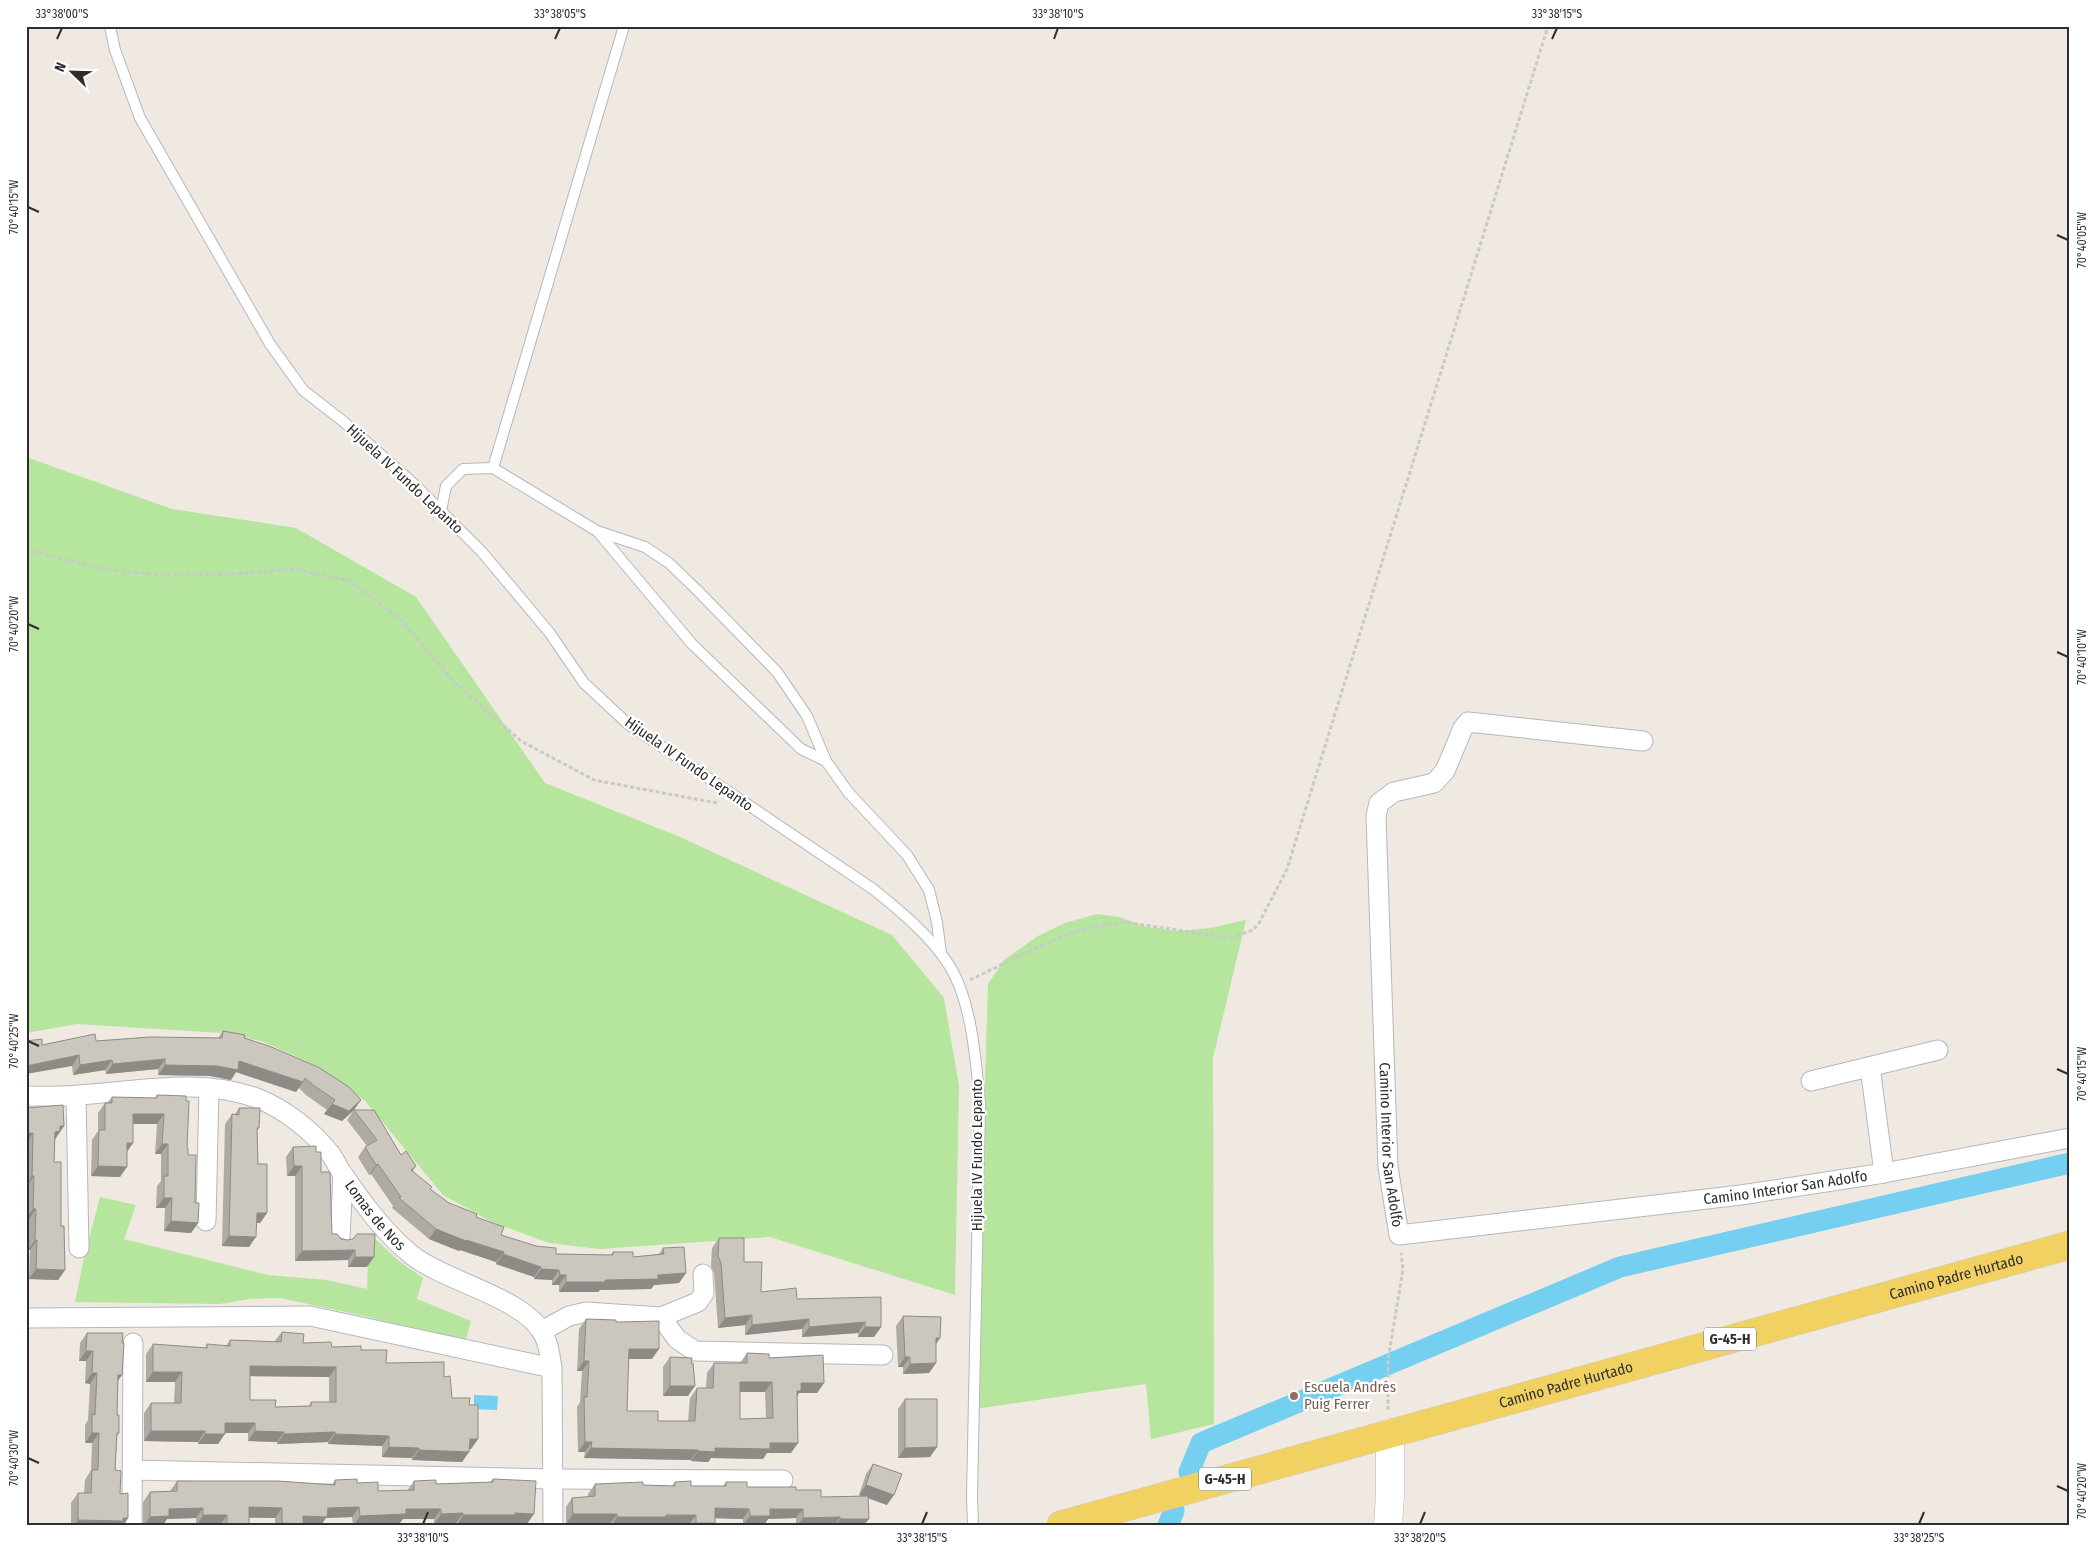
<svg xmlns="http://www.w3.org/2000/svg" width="2096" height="1551" font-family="'Fira Sans Condensed',sans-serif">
<rect width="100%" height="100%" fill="#efe9e1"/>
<g fill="#b6e59e">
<polygon points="26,457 172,509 296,528 416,597 545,783 680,837 892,935 944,998 959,1086 955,1295 770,1237 600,1249 549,1243 494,1223 443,1195 365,1101 311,1063 261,1041 222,1033 77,1024 26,1033"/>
<polygon points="1097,914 1119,917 1146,927 1180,931 1210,928 1246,920 1213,1058 1214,1424 1151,1439 1146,1384 975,1409 988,984 1004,960 1038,936 1065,923"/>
<polygon points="100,1197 136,1205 124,1239 268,1275 327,1280 367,1289 369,1237 374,1238 399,1261 423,1278 417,1299 471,1321 465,1342 364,1316 280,1298 249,1299 220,1304 75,1302 83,1262"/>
</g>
<polygon fill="#75cff0" points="474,1395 498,1396 497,1410 474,1409"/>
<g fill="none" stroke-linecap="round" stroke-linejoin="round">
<g stroke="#75cff0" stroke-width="21">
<polyline points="1189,1472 1201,1443 1620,1267 2070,1163"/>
<polyline points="1168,1525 1174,1511"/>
</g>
<g stroke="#b4b7c1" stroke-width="12">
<g id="service">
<path d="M110,26L115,50L140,118L270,344L303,390L344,422L414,484L482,552L549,632L584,683L628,724L873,889C900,911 930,935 949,965C972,1001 976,1062 980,1104L972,1497L973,1525"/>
<polyline points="493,468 624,26"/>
<polyline points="441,511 446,486 463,469 493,468 597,531 645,547 669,563 697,590 777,672 807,716 826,761 848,792 907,855 929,890 937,922 941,954"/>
<polyline points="598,532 692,644 801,749 826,761"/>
</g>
</g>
<g stroke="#b4b7c1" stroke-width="21">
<g id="minor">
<path id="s1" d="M1643,741L1468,722L1463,728L1445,771L1434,783L1394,792L1379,803L1376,816L1388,1167L1399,1235L1741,1195L1884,1173L2070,1138"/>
<polyline points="1870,1067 1884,1173"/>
<polyline points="1811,1081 1938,1050"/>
<path id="s2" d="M26,1096C44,1096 62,1097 79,1095C137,1091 203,1077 259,1099C284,1109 311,1130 328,1151C334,1157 337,1166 342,1173C362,1202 385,1234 413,1256C447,1282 521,1297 542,1332C549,1343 550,1356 552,1368L553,1525"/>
<polyline points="76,1096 79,1248"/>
<polyline points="206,1221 209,1089"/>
<polyline points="340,1239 343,1174"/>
<polyline points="661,1317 698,1302 704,1293 703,1274"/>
<polyline points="26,1318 310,1316 552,1368"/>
<polyline points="542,1331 569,1316 586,1312 661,1317 677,1339 695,1351 883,1355"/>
<polyline points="132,1470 552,1479 783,1480"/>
<polyline points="132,1525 133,1343"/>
</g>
</g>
<g stroke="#b4b7c1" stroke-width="29">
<polyline id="secondary" points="1388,1525 1390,1496 1390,1433"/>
</g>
<g stroke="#c9c9c9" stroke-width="29">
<g id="primary">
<path id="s3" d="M1061,1525L2070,1245"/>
</g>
</g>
<g stroke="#c9c9c9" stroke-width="3" stroke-dasharray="4 2.5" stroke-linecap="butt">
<polyline points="26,550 108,570 166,575 235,574 294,569 350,581 401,620 452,680 521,741 594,780 717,803"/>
<polyline points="970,980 1025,953 1073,932 1098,926 1124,922 1231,938 1253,930 1259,923 1287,869 1548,26"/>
<polyline points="1388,1410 1388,1360 1403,1269 1401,1253"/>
</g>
<use href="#service" stroke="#fff" stroke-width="10"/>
<use href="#minor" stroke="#fff" stroke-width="19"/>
<use href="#secondary" stroke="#fff" stroke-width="28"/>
<use href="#primary" stroke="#f2d163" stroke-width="28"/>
</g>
<g fill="#afaba4" fill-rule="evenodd">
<polygon points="223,1031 244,1038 354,1110 342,1121 324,1114 327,1110 306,1095 299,1088 296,1092 236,1072 231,1080 210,1076 158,1075 158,1069 106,1074 105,1070 73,1075 72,1066 42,1045 96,1041 218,1038"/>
<polygon points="157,1095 187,1148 195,1203 198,1223 191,1233 164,1231 165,1208 156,1208 157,1186 161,1181 161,1154 155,1154 157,1124 133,1124 133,1143 127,1152 120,1177 91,1176 92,1140 98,1131 98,1113 105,1103 107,1103 112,1097 155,1098"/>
<polygon points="26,1108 64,1126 55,1140 54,1162 65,1270 58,1280 29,1279 30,1250 28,1250 29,1219 26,1219 27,1186 26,1186"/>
<polygon points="239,1108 259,1128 257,1131 258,1164 267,1213 260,1223 256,1223 249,1247 222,1246 225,1124 232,1114 235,1114"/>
<polygon points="354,1110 401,1155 416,1166 413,1171 430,1189 449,1203 476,1217 501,1235 556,1254 611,1255 613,1252 633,1257 659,1254 663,1248 686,1273 679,1283 654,1285 651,1289 600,1290 598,1292 559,1292 559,1285 552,1285 552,1280 534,1279 534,1277 496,1264 496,1262 460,1250 459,1251 429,1239 392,1208 393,1206 371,1174 369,1175 358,1157 365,1147 367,1146 347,1120"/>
<polygon points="293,1147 316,1152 321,1172 332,1234 347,1240 367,1267 348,1267 348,1260 295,1261 295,1176 287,1176 286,1157"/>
<polygon points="719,1238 744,1262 761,1292 797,1299 881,1327 874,1337 858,1337 858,1333 802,1337 802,1329 745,1335 745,1325 718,1328 714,1273 711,1266 712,1248"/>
<polygon points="903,1316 940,1338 936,1344 936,1363 929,1373 903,1374 903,1367 898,1367 896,1326"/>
<path d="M586,1319L616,1322L652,1359H628L627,1411L658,1421H688L690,1398L697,1388H706L707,1373L714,1363H740L747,1353L769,1358L824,1383L817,1393H799L797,1396L791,1453H767L763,1459L711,1458L708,1462L691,1461V1460L584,1458L585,1452H578L577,1407L580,1402L582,1371H577L579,1329ZM740,1392H765L766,1418L740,1419Z"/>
<path d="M282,1332L303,1343L332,1347L361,1350L386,1363L444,1377L452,1398L469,1405L478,1439L471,1449H470L469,1452L462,1462L412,1460V1458L382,1457V1446L328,1444V1442L277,1444V1442L248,1441V1433H225L218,1444H198V1442L144,1441V1413L151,1403H174L175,1382H146V1354L153,1344L205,1348L207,1344L226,1346L230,1340L274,1342ZM250,1376L329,1377V1402H311L309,1406L275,1407L250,1400Z"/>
<polygon points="87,1333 118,1382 117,1415 119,1433 117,1436 115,1470 120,1494 124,1525 71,1525 71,1503 78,1493 84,1493 85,1480 91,1470 92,1443 85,1443 85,1425 88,1420 90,1384 85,1383 86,1361 79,1361 80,1343"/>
<polygon points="670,1357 688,1396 663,1396 663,1367"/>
<polygon points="905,1399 937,1447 930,1457 898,1458 898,1409"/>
<polygon points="873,1464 887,1505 868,1498 864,1525 796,1525 796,1518 768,1519 764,1525 743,1525 743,1519 715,1518 715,1523 713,1525 566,1524 566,1507 572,1498 588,1497 588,1494 595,1484 672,1486 675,1482 691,1486 723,1486 726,1482 747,1487 796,1490 821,1497 863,1496 859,1495 866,1474"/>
<polygon points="493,1479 527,1524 509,1523 508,1525 456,1525 456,1523 434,1524 434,1519 403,1519 399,1524 353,1525 352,1517 326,1518 321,1525 275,1525 275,1518 249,1518 249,1525 196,1525 196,1518 167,1519 163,1525 143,1525 143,1502 150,1492 170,1491 177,1481 332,1485 335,1480 357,1483 378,1491 407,1491 414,1481 436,1484 490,1482"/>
</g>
<g fill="#8e8b86">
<polygon points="79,1055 72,1066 26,1074 26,1066"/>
<polygon points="165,1059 158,1069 106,1074 113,1064"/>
<polygon points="112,1060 105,1070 73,1075 80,1065"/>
<polygon points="239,1061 303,1082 296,1092 236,1072 231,1080 210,1076 158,1075 165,1065"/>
<polygon points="361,1100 354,1110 342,1121 324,1114 332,1104"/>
<polygon points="133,1114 164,1114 157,1124 126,1124"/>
<polygon points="60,1126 64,1126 53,1141 55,1132"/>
<polygon points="26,1133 33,1133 26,1143"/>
<polygon points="127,1143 133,1143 126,1153"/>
<polygon points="162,1144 168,1144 161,1154 155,1154"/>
<polygon points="378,1164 371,1174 369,1175 376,1165"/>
<polygon points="98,1166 127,1167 120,1177 91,1176"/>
<polygon points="294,1166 302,1166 295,1176 287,1176"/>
<polygon points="32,1176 34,1176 27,1186 26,1186 26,1185"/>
<polygon points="164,1198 172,1198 165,1208 156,1208"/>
<polygon points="33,1209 36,1209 29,1219 26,1219"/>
<polygon points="257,1213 267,1213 260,1223 250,1223"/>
<polygon points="171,1221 198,1223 191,1233 164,1231"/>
<polygon points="436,1229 466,1240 504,1252 496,1262 460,1250 459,1251 429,1239"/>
<polygon points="229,1236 256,1237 249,1247 222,1246"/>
<polygon points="35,1240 37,1240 30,1250 28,1250"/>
<polygon points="355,1250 348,1260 295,1261 302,1251"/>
<polygon points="503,1254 541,1267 534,1277 496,1264"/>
<polygon points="355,1257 374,1257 367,1267 348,1267"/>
<polygon points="36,1269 65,1270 58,1280 29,1279"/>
<polygon points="541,1269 559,1270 552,1280 534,1279"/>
<polygon points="686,1273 679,1283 654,1285 651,1289 600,1290 598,1292 559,1292 566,1282 605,1280"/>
<polygon points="560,1275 566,1275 559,1285 552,1285"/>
<polygon points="752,1315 745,1325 718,1328 725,1318"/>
<polygon points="809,1319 802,1329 745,1335 752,1325"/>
<polygon points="865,1322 858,1333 802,1337 809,1327"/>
<polygon points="865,1327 881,1327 874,1337 858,1337"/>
<polygon points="936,1338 940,1338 933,1348"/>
<polygon points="629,1349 659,1349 652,1359 622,1359"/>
<polygon points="86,1351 93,1351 86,1361 79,1361"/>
<polygon points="905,1357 910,1357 903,1367 898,1367"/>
<polygon points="584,1361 589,1361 582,1371 577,1371"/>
<polygon points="936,1363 929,1373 903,1374 910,1364"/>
<polygon points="250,1366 336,1367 329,1377 243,1376"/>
<polygon points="153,1372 182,1372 175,1382 146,1382"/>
<polygon points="92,1373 97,1373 90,1384 85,1383"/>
<polygon points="118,1375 122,1375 115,1385"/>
<polygon points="740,1382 772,1382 765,1392 733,1392"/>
<polygon points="801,1383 824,1383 817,1393 799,1393 794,1401 795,1393"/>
<polygon points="670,1386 695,1386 688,1396 663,1396"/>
<polygon points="225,1423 255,1423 248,1433 218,1433"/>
<polygon points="151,1431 205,1431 198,1442 144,1441"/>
<polygon points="255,1431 284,1432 277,1442 248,1441"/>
<polygon points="335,1432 328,1442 277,1444 284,1434"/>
<polygon points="92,1433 99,1433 92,1443 85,1443"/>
<polygon points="205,1434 225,1434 218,1444 198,1444"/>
<polygon points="335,1434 389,1436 382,1446 328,1444"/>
<polygon points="470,1439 478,1439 471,1449 463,1449"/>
<polygon points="585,1442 592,1442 585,1452 578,1452"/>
<polygon points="770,1443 798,1443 791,1453 767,1453 763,1459 711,1458 708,1462 691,1461 698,1451 715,1448"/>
<polygon points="389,1447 419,1448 412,1458 382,1457"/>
<polygon points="937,1447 930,1457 898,1458 905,1448"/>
<polygon points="591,1448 698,1450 691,1460 584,1458"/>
<polygon points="419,1450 469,1452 462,1462 412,1460"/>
<polygon points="866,1485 894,1495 887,1505 859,1495"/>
<polygon points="249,1507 282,1508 275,1518 242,1517"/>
<polygon points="359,1507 352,1517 326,1518 321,1525 281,1525 282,1523 303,1516 328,1508"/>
<polygon points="203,1508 196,1518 167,1519 163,1525 144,1525 150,1517 169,1509"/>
<polygon points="715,1508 749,1509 743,1519 708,1518"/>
<polygon points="406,1509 441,1509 434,1519 403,1519 399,1524 354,1525 360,1516"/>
<polygon points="770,1509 803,1509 796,1518 768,1519 764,1525 743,1525 750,1516"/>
<polygon points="463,1513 456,1523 434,1524 441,1514"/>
<polygon points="515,1513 534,1514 527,1524 509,1523 508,1525 457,1525 463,1515"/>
<polygon points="573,1514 617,1514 610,1524 566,1524"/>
<polygon points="203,1515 227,1515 220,1525 197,1525"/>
<polygon points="696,1515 689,1524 612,1525 617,1517"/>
<polygon points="840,1517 835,1525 798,1525 803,1518"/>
<polygon points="123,1518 128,1518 124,1525 74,1525 78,1520"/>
<polygon points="840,1519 869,1519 864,1525 836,1525"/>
<polygon points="696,1523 715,1523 713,1525 695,1525"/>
</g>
<g fill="#cbc7bf" stroke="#8e8b86" fill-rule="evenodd">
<polygon points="223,1031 245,1035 244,1038 269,1046 318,1067 349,1087 361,1100 349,1111 332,1104 335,1100 313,1085 305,1078 303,1082 239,1061 238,1070 217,1066 165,1065 165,1059 113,1064 112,1060 80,1065 79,1055 26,1066 26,1041 42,1039 42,1045 95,1034 96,1041 150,1037 222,1038"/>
<polygon points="157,1095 186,1096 186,1101 189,1101 187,1148 188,1148 188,1155 196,1155 195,1203 199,1203 198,1223 171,1221 172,1198 164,1198 164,1176 168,1176 168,1144 162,1144 164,1114 133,1114 133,1143 127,1143 127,1167 98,1166 99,1130 105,1130 105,1103 112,1103 112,1097 157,1098"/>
<polygon points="63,1105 64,1126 60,1126 60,1131 55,1132 54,1162 61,1162 61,1226 64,1226 65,1270 36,1269 37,1240 35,1240 36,1209 33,1209 34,1176 32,1176 33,1133 26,1133 26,1108"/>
<polygon points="239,1108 260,1108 259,1128 257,1128 258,1164 267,1164 267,1213 257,1213 256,1237 229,1236 232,1114 239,1115"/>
<polygon points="354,1110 374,1110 401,1155 406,1151 416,1166 411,1170 432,1187 430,1189 449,1203 477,1214 476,1217 504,1227 501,1235 536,1246 556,1248 556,1254 613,1255 613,1252 633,1252 633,1257 664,1254 663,1248 684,1247 686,1273 658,1275 658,1279 605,1280 605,1282 566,1282 566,1275 560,1275 559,1270 541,1269 541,1267 503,1254 504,1252 466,1240 466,1241 436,1229 399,1198 401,1197 378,1164 376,1165 365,1147 377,1140"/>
<polygon points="316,1146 316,1152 321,1152 321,1172 330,1172 332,1234 337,1234 341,1239 347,1240 353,1239 357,1234 375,1234 374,1257 355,1257 355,1250 302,1251 302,1166 294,1166 293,1147"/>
<polygon points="719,1238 744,1238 744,1262 762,1262 761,1292 796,1288 797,1299 881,1297 881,1327 865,1327 865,1322 809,1327 809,1319 752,1325 752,1315 725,1318 721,1263 718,1256"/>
<polygon points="903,1316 941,1317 940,1338 936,1338 936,1363 910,1364 910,1357 905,1357"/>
<path d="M586,1319L616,1320V1322L659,1321V1349H629L627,1411H658V1421H695L697,1388H713L714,1363H747V1353L769,1354V1358L823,1355L824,1383H801V1391H797L798,1443H770V1449L715,1448V1452L698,1451V1450L591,1448L592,1442H585L584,1397H587L589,1361H584ZM740,1382H772L773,1418L740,1419Z"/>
<path d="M282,1332L304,1334L303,1343L331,1342L332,1347L361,1346V1350H387L386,1363L444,1362V1377L450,1376L452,1398H470L469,1405H478V1439H470L469,1452L419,1450V1448L389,1447V1436L335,1434V1432L284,1434V1432L255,1431V1423H225V1434H205V1431H151V1403H181L182,1372H153V1344L207,1348V1344L230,1346V1340L281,1342ZM250,1366L336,1367V1402H311V1406L275,1407L276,1400H250Z"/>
<polygon points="87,1333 123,1333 122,1343 124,1343 122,1375 118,1375 117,1415 119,1415 119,1433 117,1433 115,1470 121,1471 120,1494 128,1493 128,1518 123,1518 123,1521 78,1520 78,1493 91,1493 92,1470 98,1470 99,1433 92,1433 92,1414 95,1415 97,1373 92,1373 93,1351 86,1351"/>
<polygon points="670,1357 692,1358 691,1363 693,1363 695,1386 670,1386"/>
<polygon points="905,1399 937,1399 937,1447 905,1448"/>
<polygon points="873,1464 902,1474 894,1495 866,1485"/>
<polygon points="357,1479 357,1483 378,1482 378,1491 414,1490 414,1481 436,1480 436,1484 493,1482 493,1479 536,1481 534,1514 515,1513 515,1515 463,1515 463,1513 441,1514 441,1509 406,1509 406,1514 360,1516 359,1507 328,1508 327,1517 303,1516 303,1524 282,1523 282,1508 249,1507 249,1525 227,1525 227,1515 203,1515 203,1508 169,1509 169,1516 150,1517 150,1492 177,1491 177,1481 278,1481 335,1485 335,1480"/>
<polygon points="691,1481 691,1486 726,1486 726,1482 747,1482 747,1487 796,1487 796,1490 821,1490 821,1497 868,1496 869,1519 840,1519 840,1517 803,1518 803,1509 770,1509 770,1516 750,1516 749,1509 715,1508 715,1523 696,1523 696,1515 666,1515 666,1517 617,1517 617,1514 573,1514 572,1498 595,1496 595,1484 643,1482 643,1485 675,1486 675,1482"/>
</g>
<path fill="none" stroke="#2e2e2e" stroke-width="2" d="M57,39L62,28M555,39L560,28M1054,39L1058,28M1552,39L1557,28M28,207L39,212M2057,235L2068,240M28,624L39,629M2057,652L2068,657M28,1041L39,1046M2057,1069L2068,1074M28,1458L39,1463M2057,1486L2068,1491M423,1524L428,1512M922,1524L927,1512M1420,1524L1425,1512M1919,1524L1924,1512"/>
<circle fill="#8d6e63" stroke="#fff" stroke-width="2" cx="1294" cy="1396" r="5"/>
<g text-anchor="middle" stroke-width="4.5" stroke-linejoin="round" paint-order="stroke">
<g fill="#fff" stroke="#6d6d6d" stroke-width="1">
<rect x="1704" y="1327.5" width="52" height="23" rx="4"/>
<rect x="1199" y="1467.5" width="52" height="23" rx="4"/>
</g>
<g font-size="14" font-weight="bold" fill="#2e2e2e">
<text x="1730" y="1344">G-45-H</text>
<text x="1225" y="1484">G-45-H</text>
</g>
<g font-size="15" fill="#2e2e2e" stroke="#fff">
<text transform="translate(405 479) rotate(43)" y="5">Hijuela IV Fundo Lepanto</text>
<text transform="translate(689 764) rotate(35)" y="5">Hijuela IV Fundo Lepanto</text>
<text dy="5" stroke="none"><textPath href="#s1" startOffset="649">Camino Interior San Adolfo</textPath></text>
<text transform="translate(977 1155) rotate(-90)" y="5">Hijuela IV Fundo Lepanto</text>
<text dy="5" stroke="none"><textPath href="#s1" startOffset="1129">Camino Interior San Adolfo</textPath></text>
<text dy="5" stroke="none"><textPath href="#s2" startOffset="402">Lomas de Nos</textPath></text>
<text dy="5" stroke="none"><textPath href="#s3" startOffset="929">Camino Padre Hurtado</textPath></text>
<text dy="5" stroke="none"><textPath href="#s3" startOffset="524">Camino Padre Hurtado</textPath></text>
</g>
<g font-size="15" fill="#785e54" stroke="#fff" text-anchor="start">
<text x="1304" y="1392">Escuela Andrés<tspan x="1304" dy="17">Puig Ferrer</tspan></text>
</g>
</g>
<rect width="2096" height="1551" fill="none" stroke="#ffffff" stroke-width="55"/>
<g transform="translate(72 72) rotate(293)" stroke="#ffffff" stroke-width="4" paint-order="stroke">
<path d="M0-4L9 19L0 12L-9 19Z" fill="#2e2e2e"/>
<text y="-8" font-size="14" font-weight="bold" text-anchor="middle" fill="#2e2e2e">N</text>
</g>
<rect x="28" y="28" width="2040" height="1496" fill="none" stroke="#2e2e2e" stroke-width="2"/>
<g font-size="12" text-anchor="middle" fill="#2e2e2e">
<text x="62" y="18">33°38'00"S</text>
<text x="560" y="18">33°38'05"S</text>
<text x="1058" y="18">33°38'10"S</text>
<text x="1557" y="18">33°38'15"S</text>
<text transform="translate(14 207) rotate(-90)" y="4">70°40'15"W</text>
<text transform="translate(2082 240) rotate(-90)" y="4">70°40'05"W</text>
<text transform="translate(14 624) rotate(-90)" y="4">70°40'20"W</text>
<text transform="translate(2082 657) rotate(-90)" y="4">70°40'10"W</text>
<text transform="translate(14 1041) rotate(-90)" y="4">70°40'25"W</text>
<text transform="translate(2082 1074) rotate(-90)" y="4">70°40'15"W</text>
<text transform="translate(14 1458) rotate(-90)" y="4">70°40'30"W</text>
<text transform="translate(2082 1491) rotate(-90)" y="4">70°40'20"W</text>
<text x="423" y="1542">33°38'10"S</text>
<text x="922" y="1542">33°38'15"S</text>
<text x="1420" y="1542">33°38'20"S</text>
<text x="1919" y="1542">33°38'25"S</text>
</g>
</svg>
